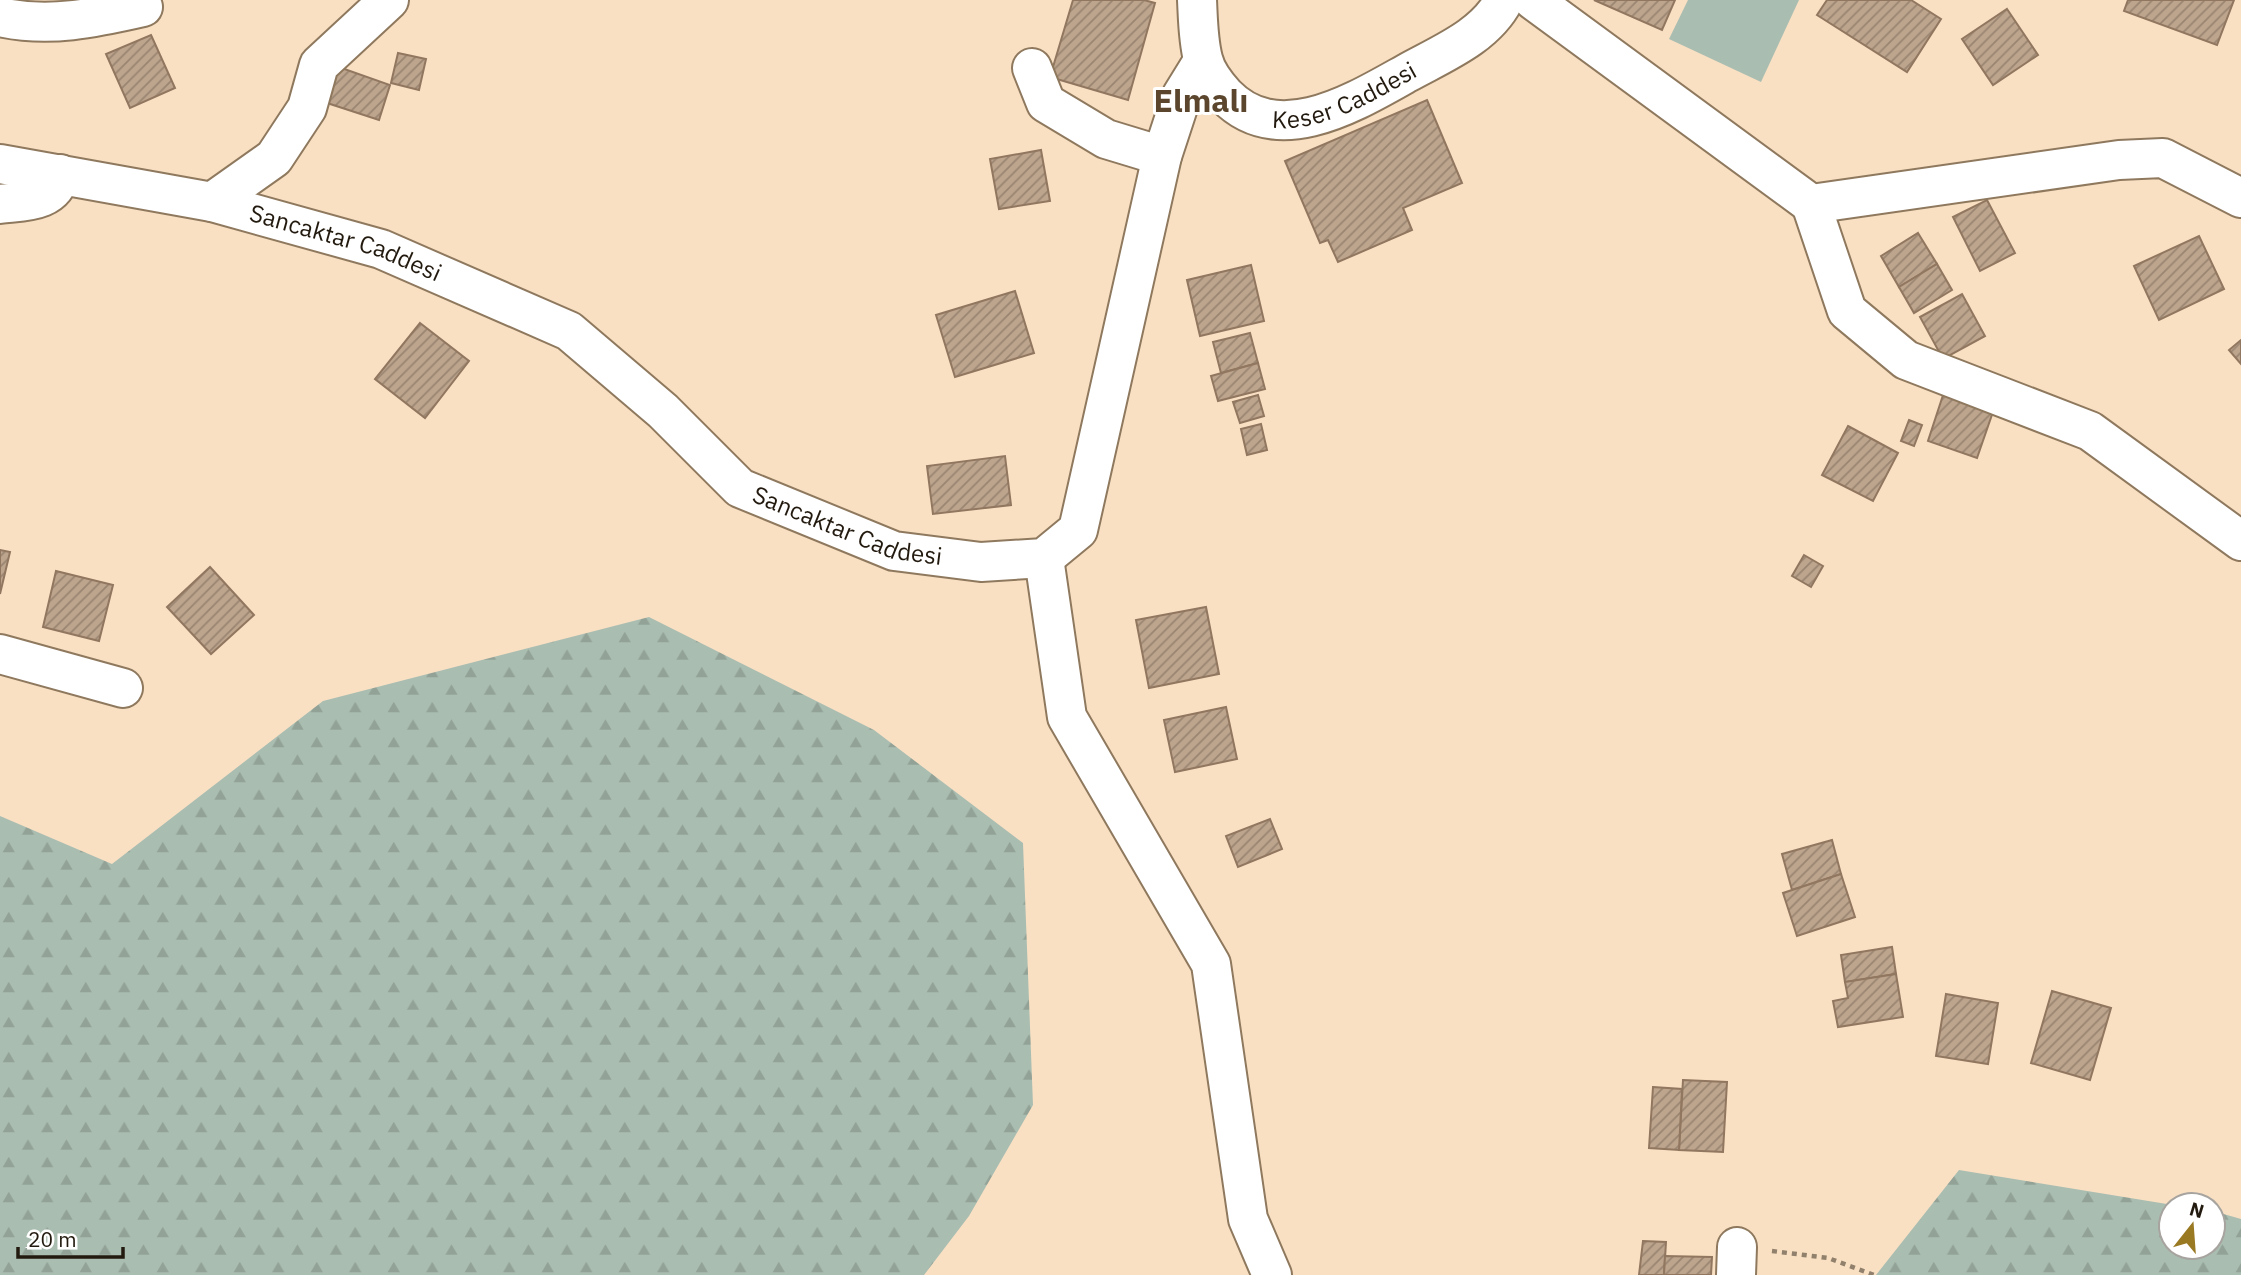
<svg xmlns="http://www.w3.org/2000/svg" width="2241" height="1275" font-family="'IBM Plex Sans',sans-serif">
<defs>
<pattern id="forest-firs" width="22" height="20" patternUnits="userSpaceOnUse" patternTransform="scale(1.75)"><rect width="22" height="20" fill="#aabdb1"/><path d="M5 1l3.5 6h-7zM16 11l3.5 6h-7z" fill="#92a297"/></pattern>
<pattern id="building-hatch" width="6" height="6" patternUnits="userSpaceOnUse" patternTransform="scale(1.75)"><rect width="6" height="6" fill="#bda48d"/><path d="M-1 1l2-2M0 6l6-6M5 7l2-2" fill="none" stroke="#998572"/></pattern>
</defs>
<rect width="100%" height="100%" fill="#f9e0c3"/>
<g fill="url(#forest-firs)">
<polygon points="649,617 874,730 1023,843 1033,1105 969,1216 924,1275 0,1275 0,816 112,864 323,701"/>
<polygon points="1959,1170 2173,1205 2171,1247 2213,1247 2213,1211 2241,1219 2241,1275 1876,1275"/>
</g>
<polygon fill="#aabdb1" points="1688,0 1799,0 1761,82 1669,39"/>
<g fill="url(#building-hatch)" stroke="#91775f" stroke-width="2">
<polygon points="1073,0 1144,0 1155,3 1128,100 1050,77"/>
<polygon points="1594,0 1675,0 1662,30"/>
<polygon points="1827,0 1911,0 1941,19 1907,72 1817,15"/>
<polygon points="2128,0 2234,0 2217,45 2124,11"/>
<polygon points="2007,9 2038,55 1993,85 1962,39"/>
<polygon points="151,35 175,88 130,108 106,54"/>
<polygon points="398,53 426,59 419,90 391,83"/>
<polygon points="333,65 390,85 379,120 321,101"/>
<polygon points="1427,100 1462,183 1403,208 1412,230 1338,262 1328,240 1320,243 1285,161"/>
<polygon points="1041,150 1050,201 999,209 990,159"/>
<polygon points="1987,200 2015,253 1980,271 1953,217"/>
<polygon points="1918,233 1937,264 1899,287 1881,256"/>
<polygon points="2199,236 2224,289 2159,320 2134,266"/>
<polygon points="1937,264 1952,290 1914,313 1899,287"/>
<polygon points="1251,265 1264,321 1200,336 1187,280"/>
<polygon points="1015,291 1034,353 955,377 936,315"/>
<polygon points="1962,294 1985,336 1943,359 1920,317"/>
<polygon points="420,323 469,361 425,418 375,379"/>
<polygon points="1250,333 1258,363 1221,373 1213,342"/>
<polygon points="2241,340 2241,364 2229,350"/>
<polygon points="1258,363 1265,389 1218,401 1211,376"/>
<polygon points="1946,386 1996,403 1977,458 1928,441"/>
<polygon points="1258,395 1264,416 1240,423 1233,402"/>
<polygon points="1909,420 1922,425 1914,446 1901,441"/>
<polygon points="1261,424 1267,450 1247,455 1241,429"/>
<polygon points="1848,426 1898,453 1873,501 1822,475"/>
<polygon points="1005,456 1011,505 933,514 927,466"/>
<polygon points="0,550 10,552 0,594"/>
<polygon points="1804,555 1823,566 1811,587 1792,576"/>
<polygon points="210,567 254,615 211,654 167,607"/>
<polygon points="56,571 113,585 99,641 43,627"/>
<polygon points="1206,607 1219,674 1149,688 1136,620"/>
<polygon points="1226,707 1237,759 1175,772 1164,720"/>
<polygon points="1270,819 1282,849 1238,867 1226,836"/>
<polygon points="1832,840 1841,874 1792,890 1782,854"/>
<polygon points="1841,874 1855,917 1797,936 1783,893"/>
<polygon points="1892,947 1896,974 1845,982 1841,955"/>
<polygon points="1896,974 1903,1017 1838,1027 1833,1001 1848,998 1845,982"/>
<polygon points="2052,991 2111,1008 2090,1080 2031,1063"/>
<polygon points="1946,994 1998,1003 1988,1064 1936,1056"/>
<polygon points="1683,1080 1727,1082 1723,1152 1679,1150"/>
<polygon points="1653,1087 1682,1089 1679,1150 1649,1148"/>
<polygon points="1643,1241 1666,1242 1664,1275 1639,1275"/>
<polygon points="1665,1256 1712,1257 1711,1275 1664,1275"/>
</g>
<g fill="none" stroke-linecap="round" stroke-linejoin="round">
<g stroke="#8f795e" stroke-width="42">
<g id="minor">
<path id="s1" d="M1197,0C1198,19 1198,40 1203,59C1206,72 1216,85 1225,95C1278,150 1355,102 1407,73C1441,54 1485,37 1504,0"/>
<polyline points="1533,0 1811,204 2119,160 2163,158 2241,198"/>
<path d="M0,17C49,28 95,18 143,7"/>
<polyline points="1032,68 1046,103 1106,139 1162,156"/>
<path id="s2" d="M0,164L212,202L381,249L569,331L663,411L740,488L894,551L981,562L1044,558L1078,530L1162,156L1182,95L1203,61"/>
<polyline points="212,202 274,158 307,108 319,65 389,0"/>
<path d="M0,204C24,201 55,203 60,174"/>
<polyline points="1811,204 1847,311 1906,360 2090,431 2241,541"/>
<polyline points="1044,558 1067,717 1211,964 1248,1219 1272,1275"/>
<polyline points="0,654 123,688"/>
<polyline points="1736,1275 1737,1247"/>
</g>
</g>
<polyline stroke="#91806c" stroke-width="4.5" stroke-dasharray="5 5" stroke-linecap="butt" points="1772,1251 1828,1258 1874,1275"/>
<use href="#minor" stroke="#fff" stroke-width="38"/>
</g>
<g text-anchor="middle" stroke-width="6" stroke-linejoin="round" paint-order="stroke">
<g font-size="24" fill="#231a0f" stroke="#fff">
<text dy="8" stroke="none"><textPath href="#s1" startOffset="233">Keser Caddesi</textPath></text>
<text dy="8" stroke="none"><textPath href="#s2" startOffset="355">Sancaktar Caddesi</textPath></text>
<text dy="8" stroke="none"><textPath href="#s2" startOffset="943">Sancaktar Caddesi</textPath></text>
</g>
<g font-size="32" font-weight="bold" fill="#5b462d" stroke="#fff">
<text x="1201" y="112">Elmalı</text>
</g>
</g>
<g transform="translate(2192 1226) rotate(17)"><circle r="33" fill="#ffffff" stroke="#a7a39f" stroke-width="2"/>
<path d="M0-5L12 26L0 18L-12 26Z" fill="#9a7923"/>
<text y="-10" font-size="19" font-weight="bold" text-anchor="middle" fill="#231a0f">N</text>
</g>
<path d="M18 1247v10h105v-10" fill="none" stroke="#231a0f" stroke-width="3.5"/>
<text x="28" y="1247" font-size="21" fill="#231a0f" stroke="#ffffff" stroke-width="5" paint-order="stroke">20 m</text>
</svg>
